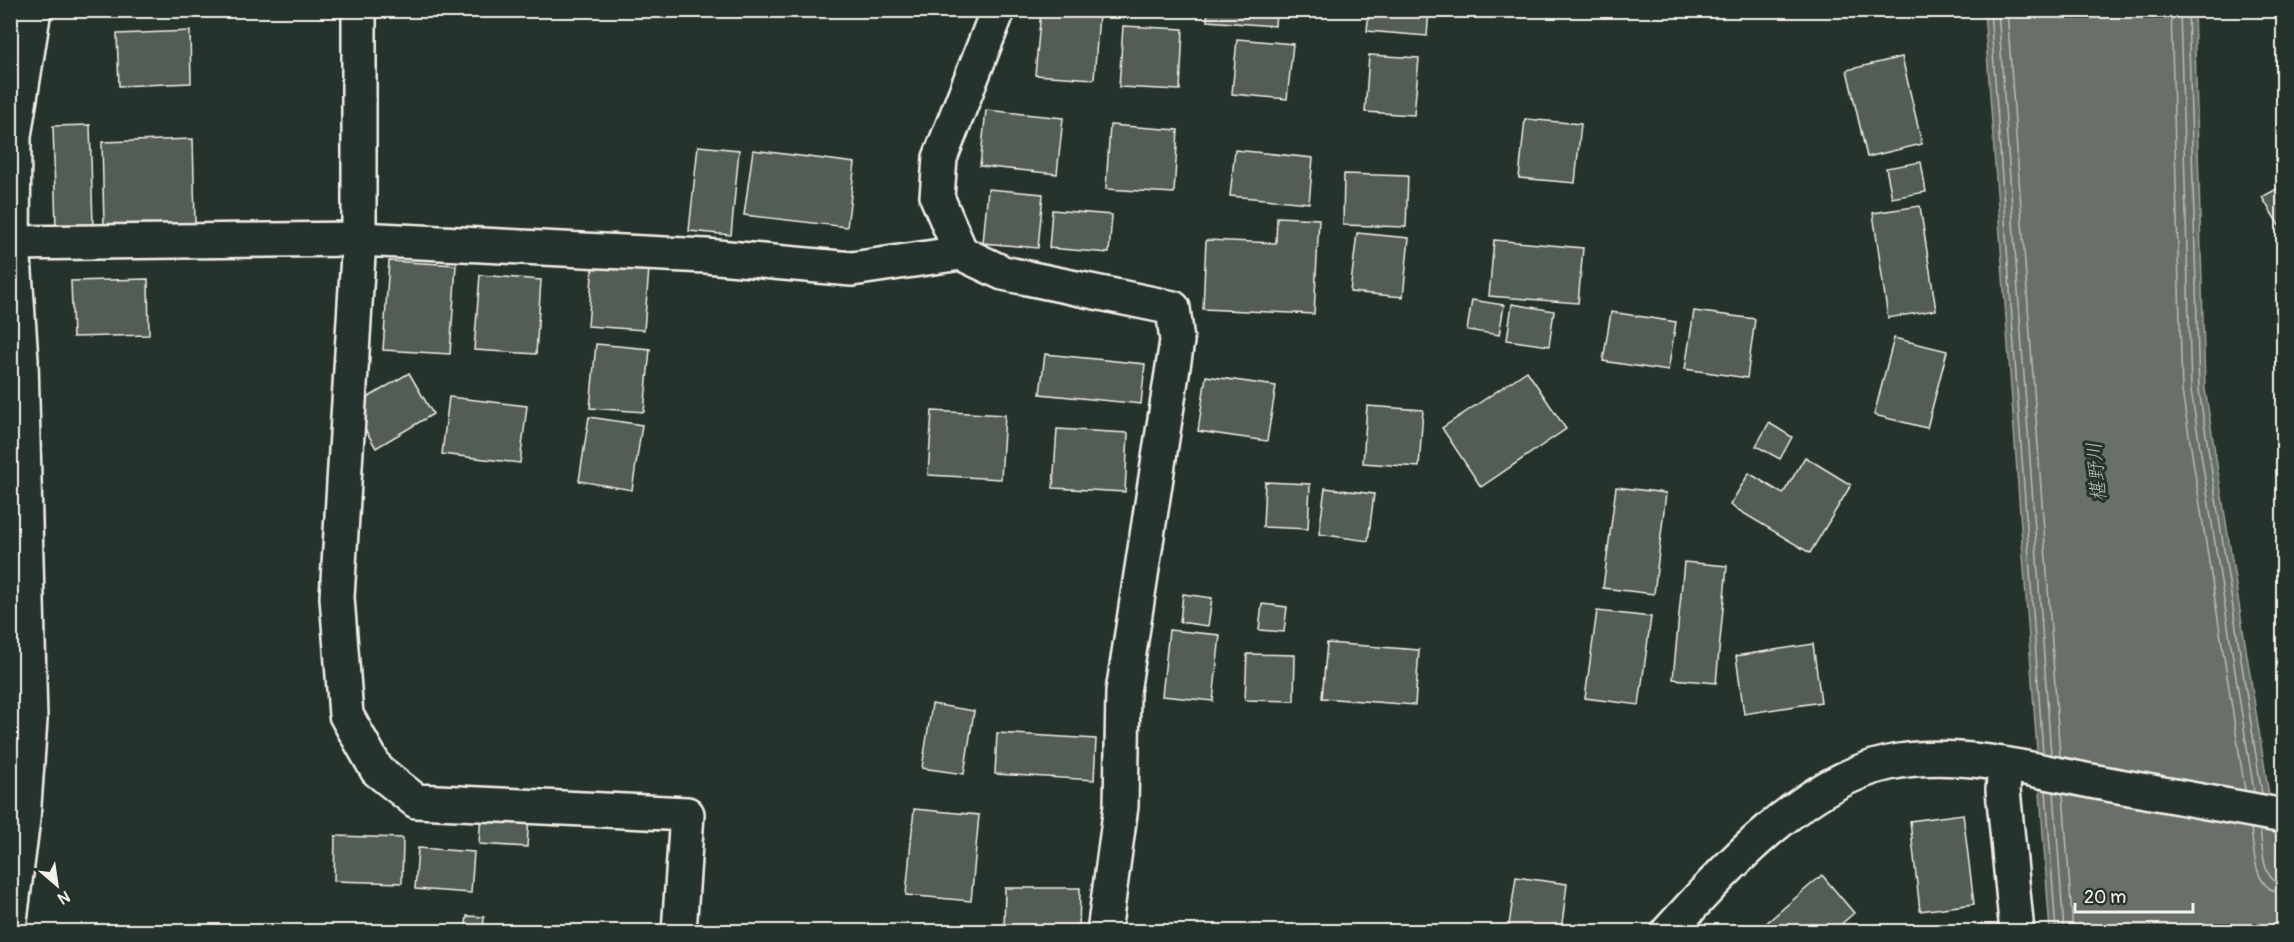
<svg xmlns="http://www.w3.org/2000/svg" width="2294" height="942" font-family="Pangolin,'Klee One',sans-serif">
<rect width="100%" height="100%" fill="#26332d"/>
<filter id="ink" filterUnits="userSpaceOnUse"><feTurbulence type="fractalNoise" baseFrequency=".0167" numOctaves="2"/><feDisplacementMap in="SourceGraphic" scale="12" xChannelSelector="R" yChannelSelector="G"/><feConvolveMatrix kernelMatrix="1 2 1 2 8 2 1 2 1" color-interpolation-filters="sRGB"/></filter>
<g filter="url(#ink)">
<polygon fill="#676f68" stroke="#9fa39b" stroke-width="1.5" points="1984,11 2194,11 2205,389 2283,884 2283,931 2050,931"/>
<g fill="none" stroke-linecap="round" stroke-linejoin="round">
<g stroke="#bcbdb5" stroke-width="1.5">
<polyline points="1990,10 2043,753"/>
<polyline points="1998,10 2051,755"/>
<polyline points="2007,10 2060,756"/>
<polyline points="2171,10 2182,391 2245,790"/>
<polyline points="2180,10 2191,390 2254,792"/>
<polyline points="2188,10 2199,390 2262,794"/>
<polyline points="2046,790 2056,932"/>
<polyline points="2054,792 2064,932"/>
<polyline points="2063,794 2073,932"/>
<path d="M2251,828C2254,851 2253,892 2284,893"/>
<path d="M2260,830C2263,847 2261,883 2284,884"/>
</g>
</g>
<g fill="#525c55" stroke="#f4f1e8" stroke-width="1.5">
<polygon points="1208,10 1276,10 1275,26 1207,21"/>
<polygon points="1369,10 1429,10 1427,36 1367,31"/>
<polygon points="1041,11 1099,15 1094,79 1035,75"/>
<polygon points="1123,26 1183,29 1180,90 1119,87"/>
<polygon points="190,31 191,83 119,86 117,34"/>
<polygon points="1237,39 1293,44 1287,99 1232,94"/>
<polygon points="1369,55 1419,58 1414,115 1365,112"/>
<polygon points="1902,57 1922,144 1867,157 1847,70"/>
<polygon points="986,110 1063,118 1057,174 980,166"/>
<polygon points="1525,119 1581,124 1575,183 1519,178"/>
<polygon points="90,125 93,226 56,228 53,126"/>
<polygon points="1110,125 1178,130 1174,193 1106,189"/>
<polygon points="193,139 195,223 104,225 102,142"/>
<polygon points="698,146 739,150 731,235 689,231"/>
<polygon points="753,150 855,163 847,227 744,215"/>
<polygon points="1235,150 1313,158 1309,203 1230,196"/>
<polygon points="1921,162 1926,192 1892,198 1886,168"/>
<polygon points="1344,174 1408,176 1406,227 1343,225"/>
<polygon points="2284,185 2284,234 2262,197"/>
<polygon points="988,189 1043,194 1038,248 983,243"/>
<polygon points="1920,206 1936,310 1888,318 1873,213"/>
<polygon points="1052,210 1112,215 1109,253 1049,248"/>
<polygon points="1277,217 1319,219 1314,314 1203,309 1206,240 1276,243"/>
<polygon points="1357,233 1409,238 1403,297 1350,292"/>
<polygon points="1494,240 1583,248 1578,303 1489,296"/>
<polygon points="389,261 456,265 450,354 383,350"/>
<polygon points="593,264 649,269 644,330 588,326"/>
<polygon points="480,275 541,280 536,354 474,350"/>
<polygon points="148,279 149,335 73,337 71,281"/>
<polygon points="1472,300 1504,305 1499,335 1467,330"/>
<polygon points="1512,304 1554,311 1549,346 1507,340"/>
<polygon points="1694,311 1755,319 1747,378 1685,369"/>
<polygon points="1611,312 1676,322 1668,371 1603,361"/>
<polygon points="1894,338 1947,351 1927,428 1874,415"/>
<polygon points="596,344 650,349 644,412 590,408"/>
<polygon points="1045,354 1145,364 1141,404 1040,394"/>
<polygon points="1527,371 1566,429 1481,487 1442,428"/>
<polygon points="409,373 433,414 376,448 352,407"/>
<polygon points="1206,376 1276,386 1267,441 1198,431"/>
<polygon points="449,397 527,406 520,463 442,454"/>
<polygon points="1367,406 1423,410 1419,467 1363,463"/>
<polygon points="932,411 1005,415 1001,479 928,475"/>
<polygon points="589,417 642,425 632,490 579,481"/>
<polygon points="1769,423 1792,437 1780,459 1756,446"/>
<polygon points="1057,429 1128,433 1125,492 1053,488"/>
<polygon points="1805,457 1851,485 1810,553 1730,505 1749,473 1783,494"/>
<polygon points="1265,482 1310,484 1308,529 1263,527"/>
<polygon points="1616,487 1666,493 1654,594 1603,588"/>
<polygon points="1325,488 1374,494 1368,541 1319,534"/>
<polygon points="1684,562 1727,566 1716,683 1673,679"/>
<polygon points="1183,594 1212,598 1208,626 1180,622"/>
<polygon points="1262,604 1287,607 1284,632 1259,630"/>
<polygon points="1597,611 1651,617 1639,705 1585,698"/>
<polygon points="1169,630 1220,635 1213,701 1162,696"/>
<polygon points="1327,643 1419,650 1415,705 1322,698"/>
<polygon points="1813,644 1821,702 1744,714 1736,656"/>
<polygon points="1247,654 1295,655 1294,701 1245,700"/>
<polygon points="932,704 974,711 964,774 922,768"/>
<polygon points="997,733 1096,739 1094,780 995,774"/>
<polygon points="914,809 979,815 971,901 906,895"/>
<polygon points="481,813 529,815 527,847 479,844"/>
<polygon points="1963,814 1974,904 1920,911 1910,821"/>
<polygon points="335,836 403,838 402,883 334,881"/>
<polygon points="418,848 474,852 471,893 415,889"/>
<polygon points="1822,875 1854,913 1832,932 1756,932"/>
<polygon points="1516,877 1567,884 1561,932 1508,932"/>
<polygon points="1005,888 1080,888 1079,932 1004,932"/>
<polygon points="467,916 484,917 483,932 465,932"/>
</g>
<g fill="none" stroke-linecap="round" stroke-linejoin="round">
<g stroke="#f4f1e8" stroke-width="38">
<g id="street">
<polyline points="359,10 359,239 337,597 346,715 377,770 416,801 687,814 679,932"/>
<polyline points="10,243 359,239 706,256 852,269 961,253 1003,273 1173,308 1177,341 1123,692 1121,806 1104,932"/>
<polyline points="961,253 937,197 940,158 998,10"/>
<polyline points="2005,765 2003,790 2017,932"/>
<path d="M1668,932C1724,870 1804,781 1889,763C1955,749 2027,769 2091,781C2155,793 2220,804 2284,816"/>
</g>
</g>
<g stroke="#f4f1e8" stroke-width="38">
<polyline id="secondary" points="10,920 23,819 30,720 21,360 13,243 14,136 34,10"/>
</g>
<use href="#street" stroke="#26332d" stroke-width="33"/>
<use href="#secondary" stroke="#26332d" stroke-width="33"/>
</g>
</g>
<g text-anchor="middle" stroke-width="6" stroke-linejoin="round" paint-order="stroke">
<g font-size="20" font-style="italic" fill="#bcbdb5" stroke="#26332d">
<text transform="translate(2096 472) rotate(-95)" y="7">椹野川</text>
</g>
</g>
<rect width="2294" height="942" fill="none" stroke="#26332d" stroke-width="36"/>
<rect x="18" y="18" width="2258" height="906" fill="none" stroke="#f4f1e8" stroke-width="2" filter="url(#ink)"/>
<g transform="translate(57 885) rotate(151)" stroke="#26332d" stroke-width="4.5" paint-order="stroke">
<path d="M0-4.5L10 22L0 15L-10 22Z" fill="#f4f1e8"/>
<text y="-9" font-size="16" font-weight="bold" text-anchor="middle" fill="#f4f1e8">N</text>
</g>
<path d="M2075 903v9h118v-9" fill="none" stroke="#f4f1e8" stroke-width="3"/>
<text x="2084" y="903" font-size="18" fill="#f4f1e8" stroke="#26332d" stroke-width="4.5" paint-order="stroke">20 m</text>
</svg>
